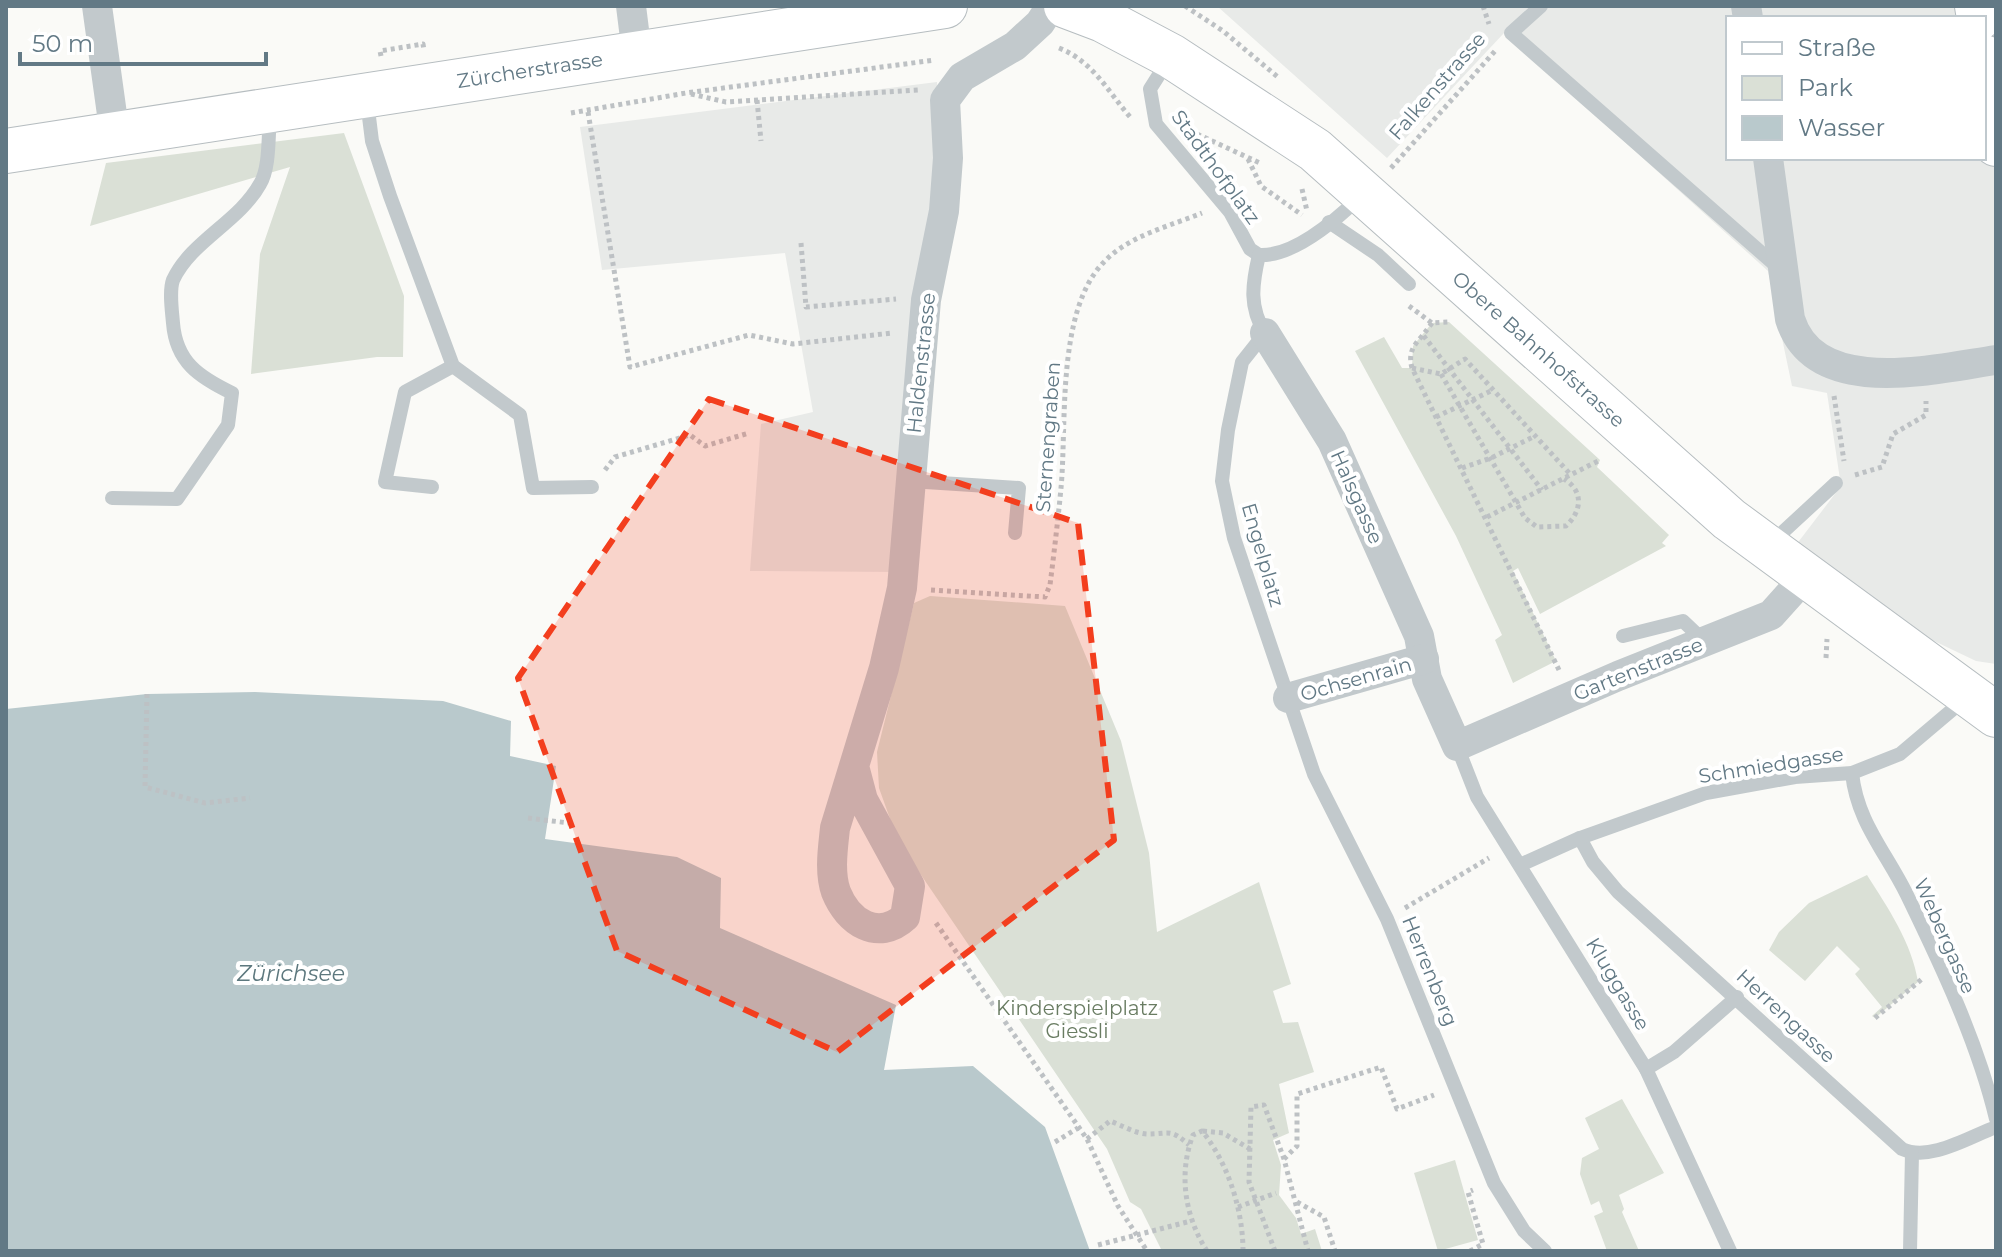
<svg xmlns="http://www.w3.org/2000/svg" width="2002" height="1257" font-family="Montserrat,sans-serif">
<rect width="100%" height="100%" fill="#fafaf7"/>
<g fill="#e8eae8" fill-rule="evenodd">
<path d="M1217,6H1996V664L1976,661L1932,640L1796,545L1841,486L1827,393L1792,386L1768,271L1504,33L1387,158ZM1728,18H1984V158H1728Z"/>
<polygon points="937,82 940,176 896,572 750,571 761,424 813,412 785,253 602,270 580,127"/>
</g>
<g fill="#dae0d6">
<polygon points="344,133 404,296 403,357 377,357 251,374 260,254 290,167 90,226 106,163"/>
<polygon points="1449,322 1600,460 1597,467 1669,535 1662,543 1666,546 1540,614 1518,568 1513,571 1556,661 1513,683 1495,640 1502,635 1456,536 1355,351 1384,337 1402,368 1412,368 1413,346 1432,323"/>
<polygon points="930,596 1065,606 1121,741 1149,853 1157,932 1259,882 1291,984 1273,991 1283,1023 1298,1022 1314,1072 1279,1084 1289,1133 1273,1140 1281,1165 1279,1195 1296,1218 1301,1234 1315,1229 1322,1251 1162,1251 1141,1209 1130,1202 1107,1149 898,841 879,788 877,752 914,603"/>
<path d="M1867,875C1888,908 1912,943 1918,982L1875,1018L1872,1016L1882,1007L1855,974L1860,969L1837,946L1805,981L1769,950L1779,932L1809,903Z"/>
<polygon points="1622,1099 1664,1173 1619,1195 1624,1209 1622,1212 1639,1251 1607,1251 1594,1216 1603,1212 1599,1201 1591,1205 1580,1174 1582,1158 1599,1149 1585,1118"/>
<polygon points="1455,1160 1478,1240 1438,1251 1414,1173"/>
</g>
<polygon fill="#b9c9cc" points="255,692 443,701 511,721 510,756 556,766 545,839 677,857 721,878 720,928 896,1005 884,1070 973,1066 1045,1127 1090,1251 6,1251 6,709 147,694"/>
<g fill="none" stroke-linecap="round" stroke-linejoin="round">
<g stroke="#b6bdc0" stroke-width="46">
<g id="primary">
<path id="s1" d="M1066,6L1103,20L1171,56L1315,150L1729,519L1996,715"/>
<polyline points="1977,6 1979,18"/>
<polyline points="1984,57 1996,144"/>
<path id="s2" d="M6,151L945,6"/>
</g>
</g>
<g stroke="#bdc1c4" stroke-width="5" stroke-dasharray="4 4" stroke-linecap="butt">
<polyline points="1185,6 1223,31 1279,78"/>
<polyline points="1483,6 1489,24"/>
<path d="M1059,48C1094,62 1108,92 1131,118"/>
<polyline points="381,56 380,51 423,44 424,50"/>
<polyline points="691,94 726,102 919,90"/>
<polyline points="757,100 761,141"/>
<polyline points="588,112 630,367 749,335 793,344 892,333"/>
<polyline points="571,113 686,93 935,60"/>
<polyline points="1197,134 1262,164"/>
<polyline points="1248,159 1261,186 1302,215"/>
<polyline points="1391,168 1496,50"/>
<polyline points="1302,189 1307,211"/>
<polyline points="801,243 806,307 896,299"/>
<polyline points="1409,306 1432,323 1449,322"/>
<polyline points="1432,323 1423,335 1542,490"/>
<path d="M1412,368C1408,353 1413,346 1423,335"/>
<path d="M1441,374L1525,518L1537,527L1566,526C1582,511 1584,491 1564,479"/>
<polyline points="1834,396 1844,461"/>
<polyline points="1436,417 1493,390"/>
<polyline points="1462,468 1491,458 1535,436"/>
<polyline points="605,470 615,457 690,435 705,446 749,433"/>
<polyline points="1855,475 1882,467 1893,434 1926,415 1926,401"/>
<polyline points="1487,517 1600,460"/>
<path d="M931,590L1045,597L1050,585C1054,553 1058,520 1061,488C1067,424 1056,311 1104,262C1128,236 1170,226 1202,213"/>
<polyline points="1826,658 1827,639"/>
<polyline points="1559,670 1412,368 1441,374 1465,359 1571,475"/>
<polyline points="147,694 145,787 205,803 250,798"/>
<polyline points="528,818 569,823"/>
<polyline points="1405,908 1489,858"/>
<polyline points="936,923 1087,1139 1118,1206 1147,1251"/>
<polyline points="1875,1018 1922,979"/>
<polyline points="1203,1131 1223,1133 1250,1149"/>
<path d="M1087,1139L1110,1121C1121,1125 1136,1134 1148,1134C1170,1134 1170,1128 1189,1145"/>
<polyline points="1055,1142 1078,1128"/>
<polyline points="1284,1159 1297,1146 1297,1094 1381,1067 1397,1109 1434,1095"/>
<polyline points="1297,1202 1324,1217 1335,1251"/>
<polyline points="1238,1207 1276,1193"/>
<polyline points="1098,1245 1191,1221"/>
<path d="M1207,1251C1185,1217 1178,1174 1193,1135L1202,1131C1228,1163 1243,1210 1243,1251"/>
<polyline points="1275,1251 1249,1182 1251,1107 1264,1105 1284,1159 1308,1251"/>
<polyline points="1470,1251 1483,1244 1468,1192 1473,1190"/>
</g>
<g stroke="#c2c9cc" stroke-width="14">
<polyline points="1541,6 1511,33 1781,270"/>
<polyline points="1169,59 1150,89 1156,124 1230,212 1250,249 1259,255"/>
<polyline points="367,101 372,141 390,196 453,366 520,415 533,488 592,487"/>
<polyline points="1329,222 1378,255 1409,284"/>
<path d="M1259,255C1252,285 1249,307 1265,333L1242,362L1228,430L1222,481L1234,538L1314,774L1387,919L1494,1183L1524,1231L1545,1251"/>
<path d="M1259,255C1293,257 1336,220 1360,197"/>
<polyline points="910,481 1019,488 1015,533"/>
<polyline points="432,487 385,482 405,392 453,366"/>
<path d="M112,498L177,499L228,425L232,393C199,377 176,362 173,323C172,311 169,291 173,280C191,241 239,222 260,184C270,168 268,136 270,117"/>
<polyline points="1771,543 1836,483"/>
<polyline points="1623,636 1683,621 1704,641"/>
<polyline points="1457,746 1477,797 1646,1069 1730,1251"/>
<path d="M1852,773C1857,822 1886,852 1907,895C1941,965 1978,1043 1996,1119"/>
<path d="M1580,838L1593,862L1618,892L1902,1149C1930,1162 1969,1137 1996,1127"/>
<polyline points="1520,865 1580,838 1706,793 1795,777 1852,773 1900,754 1965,699"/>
<polyline points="1646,1069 1674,1052 1737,997"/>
<polyline points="1910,1251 1912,1153"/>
</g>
<g stroke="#c2c9cc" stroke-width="30">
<polyline points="97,6 115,136"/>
<polyline points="631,6 637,54"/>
<polyline points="1746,6 1748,18"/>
<path d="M1768,158L1790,319C1815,399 1934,369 1996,360"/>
<polyline points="1265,333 1332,441 1419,636 1427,679 1457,746 1618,676 1771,615 1806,576"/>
<polyline points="1288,698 1424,659"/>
<path d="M854,766L863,800L910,886L905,917C878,942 848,922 836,892C829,872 833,848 835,828L884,668L902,588L926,300L944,211L948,158L945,100L962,77L1015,46L1040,23L1051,6"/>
</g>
<use href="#primary" stroke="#fff" stroke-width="44"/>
</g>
<path fill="#f33e1e" fill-opacity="0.2" stroke="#f33e1e" stroke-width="6" stroke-dasharray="16 10" stroke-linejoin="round" d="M709,399L1078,523L1114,840L837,1052L617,951L518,678Z"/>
<g text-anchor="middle" stroke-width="8" stroke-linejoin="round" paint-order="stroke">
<g font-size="20" fill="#627985" stroke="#fff">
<text dy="7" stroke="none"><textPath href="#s2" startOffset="530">Zürcherstrasse</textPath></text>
<text transform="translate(1437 86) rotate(-49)" y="7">Falkenstrasse</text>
<text transform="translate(1216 167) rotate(54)" y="7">Stadthofplatz</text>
<text dy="7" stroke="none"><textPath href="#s1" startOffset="588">Obere Bahnhofstrasse</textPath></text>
<text transform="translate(921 363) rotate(-84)" y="7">Haldenstrasse</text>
<text transform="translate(1048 437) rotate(-86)" y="7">Sternengraben</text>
<text transform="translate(1357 497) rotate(66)" y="7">Halsgasse</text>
<text transform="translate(1263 555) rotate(74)" y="7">Engelplatz</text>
<text transform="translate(1638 669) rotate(-22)" y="7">Gartenstrasse</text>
<text transform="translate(1356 679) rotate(-16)" y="7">Ochsenrain</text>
<text transform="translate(1771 765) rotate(-9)" y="7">Schmiedgasse</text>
<text transform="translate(1945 936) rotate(66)" y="7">Webergasse</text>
<text transform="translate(1430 971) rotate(68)" y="7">Herrenberg</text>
<text transform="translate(1618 984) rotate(59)" y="7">Kluggasse</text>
<text transform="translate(1786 1016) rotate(43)" y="7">Herrengasse</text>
</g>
<g font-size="20" fill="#697c62" stroke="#fff">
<text x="1077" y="1015">Kinderspielplatz<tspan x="1077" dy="23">Giessli</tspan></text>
</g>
<g font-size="22" font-style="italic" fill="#5d787e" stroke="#fff">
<text x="291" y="981">Zürichsee</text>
</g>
</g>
<rect width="2002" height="1257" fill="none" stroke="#627985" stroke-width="16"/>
<rect x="1726" y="16" width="260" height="144" fill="#ffffff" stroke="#c0c9ce" stroke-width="2"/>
<rect x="1742" y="42" width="40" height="12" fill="#ffffff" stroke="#c0c9ce" stroke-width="2"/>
<text x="1798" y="56" font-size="24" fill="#627985">Straße</text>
<rect x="1742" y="76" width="40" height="24" fill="#dae0d6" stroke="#c0c9ce" stroke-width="2"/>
<text x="1798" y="96" font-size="24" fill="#627985">Park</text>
<rect x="1742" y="116" width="40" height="24" fill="#b9c9cc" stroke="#c0c9ce" stroke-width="2"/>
<text x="1798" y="136" font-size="24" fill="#627985">Wasser</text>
<path d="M20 52v12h246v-12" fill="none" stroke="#627985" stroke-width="4"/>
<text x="32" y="52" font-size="24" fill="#627985" stroke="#ffffff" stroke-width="6" paint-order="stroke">50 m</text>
</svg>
